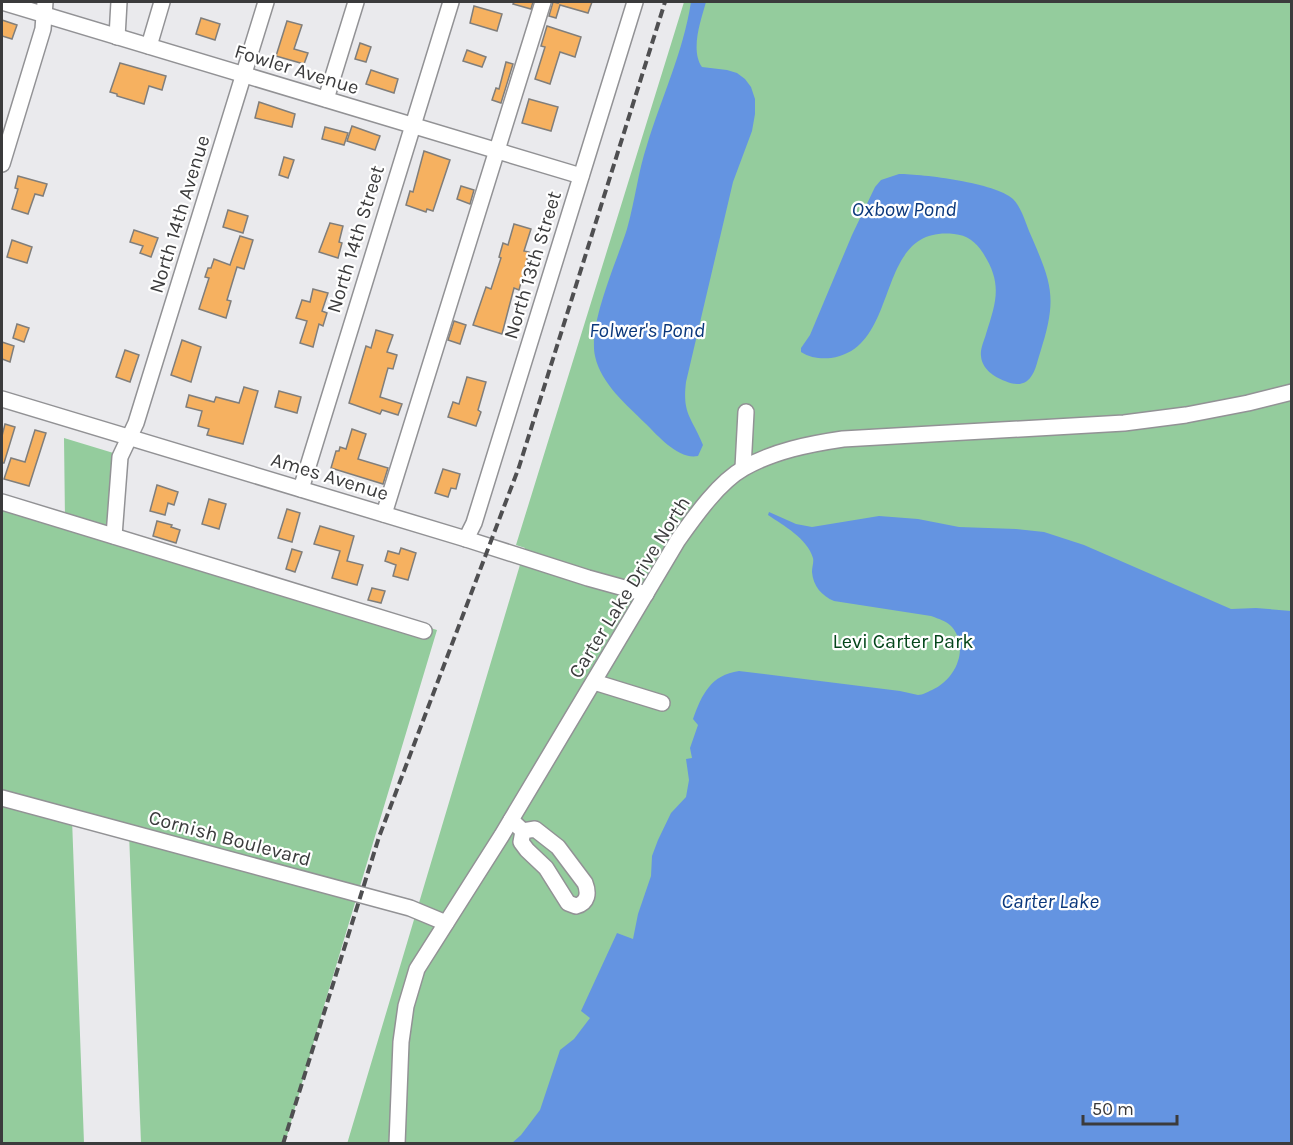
<svg xmlns="http://www.w3.org/2000/svg" width="1293" height="1145" font-family="Karla,sans-serif">
<rect width="100%" height="100%" fill="#eaeaed"/>
<g fill="#94cc9d">
<polygon points="684,2 1291,2 1291,919 1028,1143 347,1144 525,548 516,545"/>
<polygon points="64,438 120,455 121,536 437,630 324,1006 285,1143 141,1143 129,833 72,819 84,1143 2,1143 2,500 65,519"/>
</g>
<g fill="#6494e1">
<path d="M691,2H706C701,20 690,50 702,67L727,70L737,73L745,79L751,87L755,99V114L752,131L733,182L686,382C682,415 692,417 703,445L698,456C679,460 659,437 646,424C627,405 601,384 595,356C588,324 617,261 627,229C635,201 638,172 647,145C662,96 683,53 691,2Z"/>
<path d="M899,174C923,174 996,183 1013,199C1021,207 1025,221 1029,231C1052,284 1058,297 1040,353C1037,362 1035,375 1027,381C1020,386 1012,384 1005,381C994,377 982,369 981,356C980,349 984,341 986,334C996,302 1003,284 983,253C976,242 967,235 954,234C872,225 903,348 831,358C821,359 810,358 801,352V348L810,335L852,235L875,187L881,180Z"/>
<path d="M769,512L796,524L812,527L879,516L918,519L959,527L1016,529L1044,532L1084,545L1231,609L1256,608L1291,611V1143H512L521,1135L540,1110L560,1050L574,1039L590,1018L581,1011L617,933L633,939L638,914L651,876L652,856L658,840L671,813L686,797L689,780L686,759L692,758L690,748L698,725L693,719C702,694 711,675 739,671L900,691C906,692 912,694 918,695C923,695 927,692 932,690C955,680 970,649 952,627C947,621 939,619 931,616L834,601C822,596 813,586 812,572C812,567 814,562 813,558C807,538 784,526 768,515Z"/>
</g>
<g fill="#f6b160" stroke="#807e7b" stroke-width="1.5">
<polygon points="514,2 533,2 531,9 513,4"/>
<polygon points="553,2 558,3 558,2 592,2 588,13 560,5 556,18 549,16"/>
<polygon points="474,6 502,14 497,31 470,23"/>
<polygon points="201,18 220,24 215,40 196,34"/>
<polygon points="2,20 17,25 12,39 2,36"/>
<polygon points="287,21 302,25 294,49 308,53 304,64 276,56"/>
<polygon points="547,26 581,37 575,57 560,52 550,84 535,79 545,47 541,46"/>
<polygon points="360,43 371,47 366,62 355,59"/>
<polygon points="467,50 486,57 482,67 463,61"/>
<polygon points="506,62 513,64 501,103 492,100 496,88 499,89"/>
<polygon points="120,63 166,76 162,90 149,86 144,104 117,96 117,94 110,92"/>
<polygon points="371,70 398,79 394,93 366,84"/>
<polygon points="529,99 558,107 551,131 522,123"/>
<polygon points="259,102 295,114 292,127 255,118"/>
<polygon points="352,126 380,136 375,150 347,141"/>
<polygon points="325,127 348,133 344,145 322,139"/>
<polygon points="424,151 450,160 433,211 427,209 426,212 406,205 410,191 413,192"/>
<polygon points="284,157 294,160 288,178 279,175"/>
<polygon points="18,176 47,184 43,196 35,194 28,214 12,209 18,189 15,188"/>
<polygon points="461,186 474,190 470,204 457,199"/>
<polygon points="228,210 248,216 243,233 223,227"/>
<polygon points="330,223 343,226 339,242 342,243 338,258 319,252"/>
<polygon points="514,224 531,229 524,251 529,252 519,290 514,288 502,334 473,325 486,287 491,289 501,258 499,257 503,243 508,245"/>
<polygon points="134,230 158,238 151,257 140,253 143,246 130,242"/>
<polygon points="240,236 253,240 244,269 237,267 227,300 231,301 226,318 199,309 209,278 205,277 208,268 211,268 214,259 230,265"/>
<polygon points="12,240 32,247 27,263 7,257"/>
<polygon points="313,289 328,293 322,311 327,313 323,326 319,324 313,347 300,343 307,321 296,318 302,300 310,302"/>
<polygon points="454,321 466,325 460,344 448,340"/>
<polygon points="17,324 29,328 24,342 13,338"/>
<polygon points="376,330 393,335 387,352 397,355 393,369 388,368 380,397 402,404 398,415 382,410 380,414 349,403 366,346 371,348"/>
<polygon points="182,340 201,347 191,382 171,375"/>
<polygon points="2,342 14,346 10,362 2,359"/>
<polygon points="125,350 139,355 130,382 116,377"/>
<polygon points="467,377 486,382 478,410 481,412 476,426 448,417 453,402 459,404"/>
<polygon points="244,387 258,391 243,444 207,435 209,429 198,426 202,411 186,407 189,395 214,402 216,397 239,403"/>
<polygon points="279,391 301,397 297,413 275,407"/>
<polygon points="5,424 15,427 4,463 2,463 2,436"/>
<polygon points="352,429 366,434 358,459 388,468 383,484 331,468 336,451 339,451 340,447 346,449"/>
<polygon points="35,430 46,433 29,486 4,479 11,458 25,462"/>
<polygon points="443,469 460,474 456,489 451,488 448,497 435,493"/>
<polygon points="157,485 178,492 174,505 168,503 165,515 150,511"/>
<polygon points="209,499 226,504 219,529 202,524"/>
<polygon points="287,509 300,513 292,542 278,538"/>
<polygon points="157,521 172,525 171,527 180,530 176,543 153,536"/>
<polygon points="320,526 354,536 347,561 363,565 357,585 332,578 340,551 314,544"/>
<polygon points="401,548 416,553 408,580 393,576 396,565 385,561 388,551 399,554"/>
<polygon points="292,549 302,552 295,572 286,569"/>
<polygon points="372,588 385,591 381,603 368,600"/>
</g>
<g fill="none" stroke-linecap="round" stroke-linejoin="round">
<g stroke="#929295" stroke-width="18">
<g id="minor">
<polyline points="2,2 581,176"/>
<polyline points="117,37 119,2"/>
<polyline points="149,46 162,2"/>
<polyline points="326,99 356,2"/>
<polyline points="2,164 43,29 45,2"/>
<polyline points="2,399 466,539 588,578 646,594"/>
<polyline points="743,468 746,412"/>
<polyline points="301,489 451,2"/>
<polyline points="2,502 424,631"/>
<polyline points="384,514 543,2"/>
<polyline points="114,536 120,457 136,423 266,2"/>
<polyline points="466,539 474,523 635,2"/>
<polyline points="594,682 662,703"/>
<polyline points="2,798 410,908 446,923"/>
<path d="M511,820L523,831L521,842L527,850L546,868L568,903L576,906C588,903 589,893 585,883L558,847L535,829L523,831"/>
<path d="M397,1144L401,1042L406,1006L417,969L502,835L678,540C695,516 719,482 744,468C774,451 809,444 843,439L1124,423L1186,415L1248,403L1292,392"/>
</g>
</g>
<use href="#minor" stroke="#fff" stroke-width="15"/>
<polyline stroke="#4f4f51" stroke-width="4" stroke-dasharray="9 4.5" stroke-linecap="butt" points="283,1144 379,837 519,467 665,2"/>
</g>
<g text-anchor="middle" stroke-width="4.5" stroke-linejoin="round" paint-order="stroke">
<g font-size="20" fill="#3b3b3c" stroke="#fff">
<text transform="translate(297 69) rotate(17)" y="7">Fowler Avenue</text>
<text transform="translate(179 214) rotate(-73)" y="7">North 14th Avenue</text>
<text transform="translate(355 239) rotate(-73)" y="7">North 14th Street</text>
<text transform="translate(532 265) rotate(-73)" y="7">North 13th Street</text>
<text transform="translate(330 476) rotate(17)" y="7">Ames Avenue</text>
<text transform="translate(629 587) rotate(-58)" y="7">Carter Lake Drive North</text>
<text transform="translate(230 838) rotate(15)" y="7">Cornish Boulevard</text>
</g>
<g font-size="20" fill="#05461b" stroke="#fff">
<text x="903" y="648">Levi Carter Park</text>
</g>
<g font-size="21" font-style="italic" fill="#0b387c" stroke="#fff">
<text x="904" y="216">Oxbow Pond</text>
<text x="647" y="337">Folwer's Pond</text>
<text x="1050" y="908">Carter Lake</text>
</g>
</g>
<rect width="1293" height="1145" fill="none" stroke="#3b3b3c" stroke-width="6"/>
<path d="M1083 1115v9h94v-9" fill="none" stroke="#3b3b3c" stroke-width="3"/>
<text x="1092" y="1115" font-size="18" fill="#3b3b3c" stroke="#ffffff" stroke-width="4.5" paint-order="stroke">50 m</text>
</svg>
